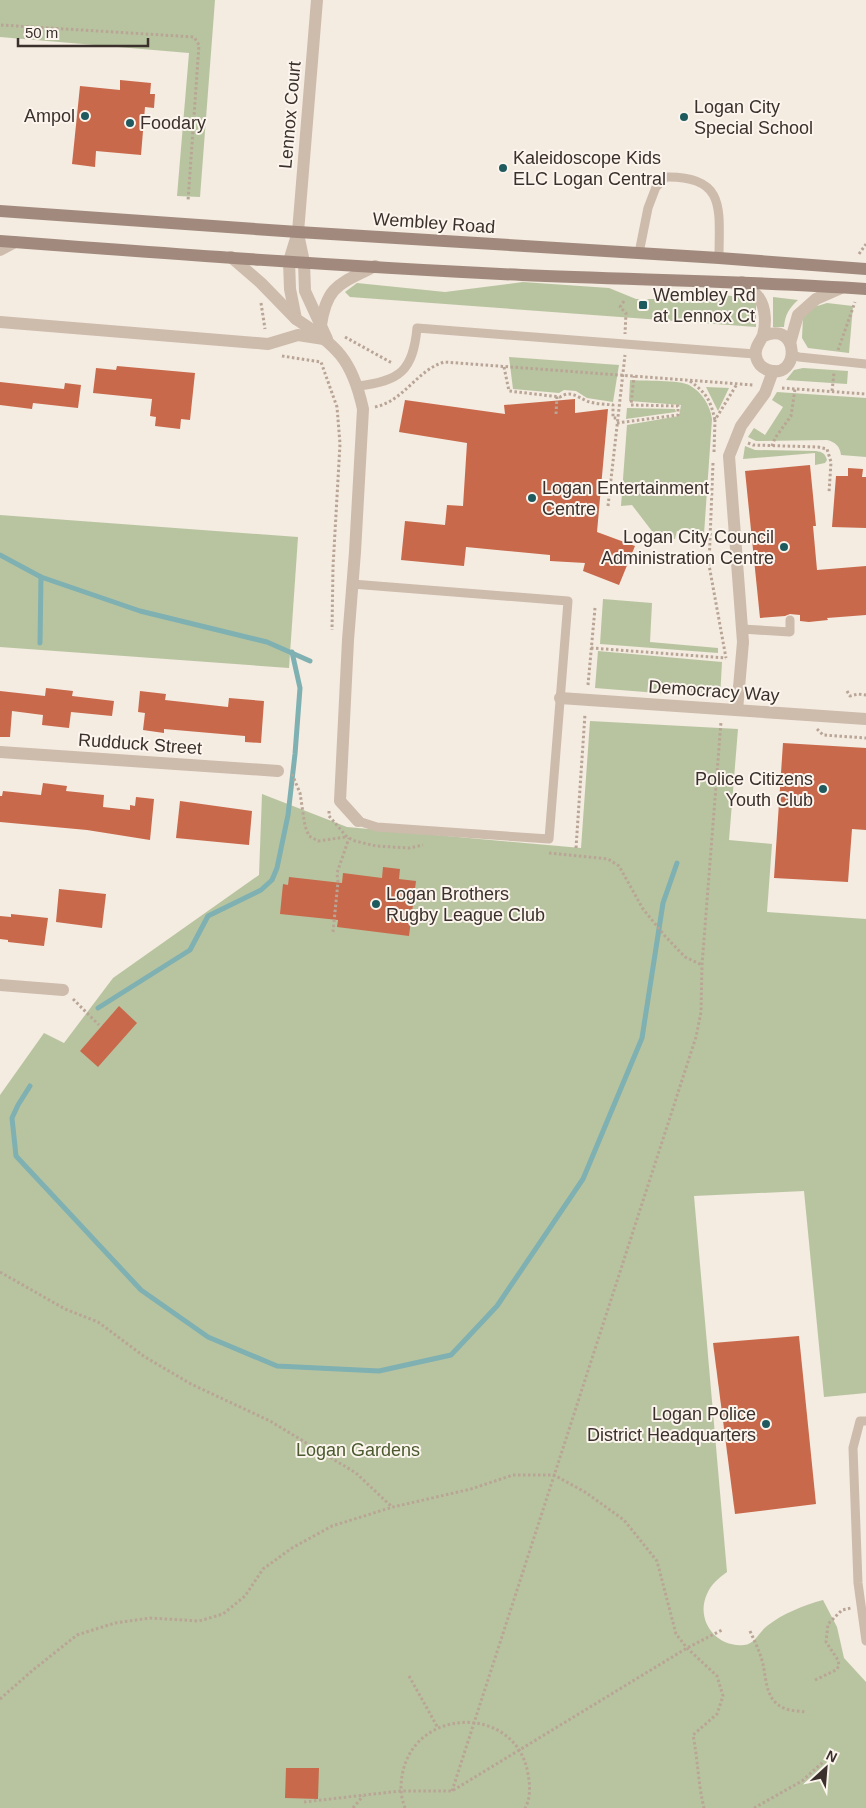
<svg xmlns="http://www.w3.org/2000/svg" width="866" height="1808" font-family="Arial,sans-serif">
<rect width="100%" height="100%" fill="#f4ebe1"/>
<g fill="#b8c4a0">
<polygon points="0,0 215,0 200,197 177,196 189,53 0,37"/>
<polygon points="523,282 609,288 636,299 702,299 719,294 756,300 756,327 350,297 345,292 357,283 445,292"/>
<path d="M773,297L798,300C789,308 785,315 784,327H773Z"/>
<polygon points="827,303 853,306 849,353 808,348 802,338 803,317 814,307"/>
<polygon points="509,357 619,365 613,402 587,398 576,391 564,390 559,393 513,389"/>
<polygon points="803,368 848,371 847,384 786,380 794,370"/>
<path d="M630,380C642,381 681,380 689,385C702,392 710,405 712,419L704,534L677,531L675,539H658L632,505L621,506L627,425L679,416L681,405L629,401Z"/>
<polygon points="706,387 729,388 718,411"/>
<path d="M777,392L866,398V457L841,455C840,446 835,442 827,440L756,441L748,437L754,428L765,435L783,407L772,400Z"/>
<polygon points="627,408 675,409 676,412 626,419"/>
<path d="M745,446L755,450L816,451C822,452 825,453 827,460L825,463L815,465V453L743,459Z"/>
<polygon points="0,515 298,537 289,668 0,647"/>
<polygon points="603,599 652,603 650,642 718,648 718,653 600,644"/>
<polygon points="598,651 722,662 720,698 595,688"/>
<path d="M590,721L738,729L729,840L772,844L767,912L866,919V1393L824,1397L804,1191L694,1196L727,1572C719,1578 711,1584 707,1594C695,1620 716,1648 744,1645C755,1644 759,1632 767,1626C782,1614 804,1605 823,1600L837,1627L844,1658L866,1682V1808H0V1095L44,1033L64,1043L113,978L259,875L262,794L347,827L581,848Z"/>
</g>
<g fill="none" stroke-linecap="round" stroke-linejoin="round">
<g stroke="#7fb0b2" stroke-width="5">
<polyline points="0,555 41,577 140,611 267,642 310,661"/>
<polyline points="40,643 41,577"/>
<polyline points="98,1008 190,950 208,916 261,890 272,880 277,868 288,815 295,754 300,688 292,652"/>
<polyline points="30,1086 18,1105 12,1118 16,1156 141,1290 208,1337 277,1366 379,1371 451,1355 497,1306 583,1179 642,1038 663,903 677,863"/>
</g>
</g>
<g fill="#c8694b">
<polygon points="120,80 151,83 150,94 155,94 154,108 145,107 141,155 96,151 95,167 72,164 80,86 120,90"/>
<polygon points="117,366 195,373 190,420 181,419 180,429 155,426 156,417 150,416 152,399 93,393 96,368 116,370"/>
<polygon points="0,382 64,389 65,383 81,385 78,408 33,403 32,409 0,405"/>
<polygon points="575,399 575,413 608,409 597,532 635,546 619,585 583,571 585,563 550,561 550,555 466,547 464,566 401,560 405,521 445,525 447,505 463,506 467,443 399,432 405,400 505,414 504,405"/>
<polygon points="810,465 816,526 813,526 817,570 866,566 866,615 827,618 828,620 809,622 800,621 800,615 790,614 785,616 760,618 745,471"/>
<polygon points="848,468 863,469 862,477 866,477 866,528 832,527 836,476 848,476"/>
<polygon points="46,688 73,691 72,696 114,701 112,716 71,712 69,728 42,725 43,715 12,711 10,737 0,737 0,691 45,696"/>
<polygon points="140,691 166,694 165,700 228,707 229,698 264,701 261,743 245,742 245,736 164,729 164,733 143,730 145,713 138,712"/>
<polygon points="783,743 866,748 866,830 852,829 848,882 774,878"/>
<polygon points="43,783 67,786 66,791 104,795 103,807 130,810 130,805 135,806 136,797 154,799 150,840 87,830 0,822 0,796 2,796 3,791 41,795"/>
<polygon points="180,801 252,811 249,845 176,838"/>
<polygon points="383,867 400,869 399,879 416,881 409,936 337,927 338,920 280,914 283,884 288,885 289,877 342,883 343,873 382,878"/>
<polygon points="59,889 106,894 102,928 56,922"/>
<polygon points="11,914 48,918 44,946 8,942 8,940 0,939 0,916 11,917"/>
<polygon points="119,1006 137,1023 98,1067 80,1051"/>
<polygon points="799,1336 816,1504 735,1514 713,1343"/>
<polygon points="286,1768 319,1768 318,1799 285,1798"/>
</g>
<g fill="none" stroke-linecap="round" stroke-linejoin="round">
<g stroke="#b9a596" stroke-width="3" stroke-dasharray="2.5 2.5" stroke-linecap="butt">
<polyline points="1,25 194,37 199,45 188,201"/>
<polyline points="859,254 866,244"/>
<polyline points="624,301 620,307 626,313 625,334"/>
<polyline points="261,303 265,329"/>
<polyline points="345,337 392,363"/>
<polyline points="838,350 855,302"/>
<polyline points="282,356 321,362 337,407 340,444 333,567 332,630"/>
<path d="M504,367L509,391L560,397C571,390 577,397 587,401C594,404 605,404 613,405V418H618"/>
<path d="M690,381C707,394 710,399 715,420"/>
<polyline points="782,388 866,394"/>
<polyline points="832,391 834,373"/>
<path d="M375,407C404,401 417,370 444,362L753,385"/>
<polyline points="556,414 557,396"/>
<polyline points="617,423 678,415 678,406 631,405 634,376"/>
<polyline points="748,443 753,445 818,447 827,449 831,462 829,493"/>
<polyline points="772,446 775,438 791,416 795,389"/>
<polyline points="714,452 715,420 737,384"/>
<polyline points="713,463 709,565 726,658"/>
<polyline points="608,506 625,355"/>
<polyline points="591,648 726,658"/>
<polyline points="588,685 595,608"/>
<polyline points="847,691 850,696 858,694 866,695"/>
<polyline points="817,729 823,735 866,738"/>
<polyline points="292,774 300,793 305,826 309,836 318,841 346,837"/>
<polyline points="329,811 329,816 347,837 355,841 376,846 409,848 423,845"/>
<polyline points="576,848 585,714"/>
<polyline points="549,853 608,859 619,866 643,909 665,936 685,957 702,965"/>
<polyline points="333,932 338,882 337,873 349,838"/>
<polyline points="73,999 99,1025"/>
<polyline points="0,1272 65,1309 98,1322 145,1357 191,1384 270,1421 356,1473 392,1507"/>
<path d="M750,1631C755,1642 760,1652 763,1664C766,1678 766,1698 780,1706C787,1711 798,1711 806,1712"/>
<polyline points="409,1676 438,1728"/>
<polyline points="815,1680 836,1670 839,1666 838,1660 826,1642 828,1624 842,1610 851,1608"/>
<path d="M0,1699L33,1670L77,1635L115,1623L150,1618L199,1621L223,1614L245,1596L263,1569L292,1548L332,1526L393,1507L471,1489L513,1475H554L585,1492L624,1520L657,1561L676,1634L687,1648L717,1676L723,1696L717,1714L693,1735C698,1760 698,1784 704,1808"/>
<polyline points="452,1791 696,1037 701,1012 702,965 721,722"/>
<polyline points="304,1802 400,1791 452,1791 687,1648 722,1630"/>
<polyline points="353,1808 363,1796"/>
<path d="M405,1808C403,1802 401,1795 401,1789C401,1706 516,1700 528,1774C530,1785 531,1798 525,1808"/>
<polyline points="754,1808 802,1781 823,1762"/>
</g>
<g stroke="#cdbbac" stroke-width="9">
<path d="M639,253L648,208L656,187L666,177C727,176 719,210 719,258"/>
<polyline points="793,355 799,357 866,364"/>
<path d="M358,386C400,381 413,371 417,328L755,354"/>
<polyline points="352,584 568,601 549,839 377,827 358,821"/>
<polyline points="742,629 790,632 790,620"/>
<polyline points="866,1421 860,1421 853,1448 858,1583 866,1641"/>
</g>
<g stroke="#cdbbac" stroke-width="12">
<path d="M317,0L298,232L289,261L290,289L296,319C337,346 352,359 363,409L355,552L348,640L340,801L358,821"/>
<polyline points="298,234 304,262 305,291 327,339"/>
<polyline points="231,257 261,283 296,319"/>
<path d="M742,282C747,287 755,292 759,298C766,308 766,325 763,335C760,343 754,347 756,356C757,363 762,368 768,370C801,381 800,318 762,337"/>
<polyline points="0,322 268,344 298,335 324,339"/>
<path d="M321,325C327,284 341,284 375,266"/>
<polyline points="790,343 798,315 816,299 841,288"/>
<polyline points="560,698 866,719"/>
<polyline points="737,710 743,642 729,456 741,426 765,393 773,371"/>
<polyline points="0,752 278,771"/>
<polyline points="0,985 63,990"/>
</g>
<polyline stroke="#cdbbac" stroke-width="12" points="0,250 15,242"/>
<g stroke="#a18a7d" stroke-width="12">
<polyline points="0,211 298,232 719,258 866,269"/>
<path d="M0,241C174,254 348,267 522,275C637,280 751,281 866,289"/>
</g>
</g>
<g fill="#1f5a5e" stroke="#fbf5ee" stroke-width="2">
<circle cx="85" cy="116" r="5"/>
<circle cx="684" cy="117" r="5"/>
<circle cx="130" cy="123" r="5"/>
<circle cx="503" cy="168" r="5"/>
<rect x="638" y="300" width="10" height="10" rx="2.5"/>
<circle cx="532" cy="498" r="5"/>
<circle cx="784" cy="547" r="5"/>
<circle cx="823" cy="789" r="5"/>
<circle cx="376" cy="904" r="5"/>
<circle cx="766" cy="1424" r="5"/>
</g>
<g text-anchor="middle" stroke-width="4" stroke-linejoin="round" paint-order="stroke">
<g font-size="18" fill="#3b302b" stroke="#fbf5ee" text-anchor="start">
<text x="694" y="113">Logan City<tspan x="694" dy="21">Special School</tspan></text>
<text x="75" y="122" text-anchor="end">Ampol</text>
<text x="140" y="129">Foodary</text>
<text x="513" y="164">Kaleidoscope Kids<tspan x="513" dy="21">ELC Logan Central</tspan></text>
<text x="653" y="301">Wembley Rd<tspan x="653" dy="21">at Lennox Ct</tspan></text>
<text x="542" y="494">Logan Entertainment<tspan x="542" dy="21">Centre</tspan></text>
<text x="774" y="543" text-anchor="end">Logan City Council<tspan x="774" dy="21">Administration Centre</tspan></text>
<text x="813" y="785" text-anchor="end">Police Citizens<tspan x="813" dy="21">Youth Club</tspan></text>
<text x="386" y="900">Logan Brothers<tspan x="386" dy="21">Rugby League Club</tspan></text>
<text x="756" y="1420" text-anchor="end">Logan Police<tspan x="756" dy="21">District Headquarters</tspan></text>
</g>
<g font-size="18" fill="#3b302b" stroke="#fbf5ee">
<text transform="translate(290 115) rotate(-85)" y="6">Lennox Court</text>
<text transform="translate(434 223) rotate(4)" y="6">Wembley Road</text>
<text transform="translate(714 691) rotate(4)" y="6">Democracy Way</text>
<text transform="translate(140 744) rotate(4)" y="6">Rudduck Street</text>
</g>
<g font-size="18" fill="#4a5a2e" stroke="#fbf5ee">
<text x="358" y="1456">Logan Gardens</text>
</g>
</g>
<g transform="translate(826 1768) rotate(26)" stroke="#fbf5ee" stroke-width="4" paint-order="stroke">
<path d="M0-4L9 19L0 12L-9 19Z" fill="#3b302b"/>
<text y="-8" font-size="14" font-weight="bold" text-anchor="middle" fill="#3b302b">N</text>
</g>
<path d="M18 38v8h130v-8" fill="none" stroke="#3b302b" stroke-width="2.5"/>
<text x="25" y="38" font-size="15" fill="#3b302b" stroke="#fbf5ee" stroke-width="4" paint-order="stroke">50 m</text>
</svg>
